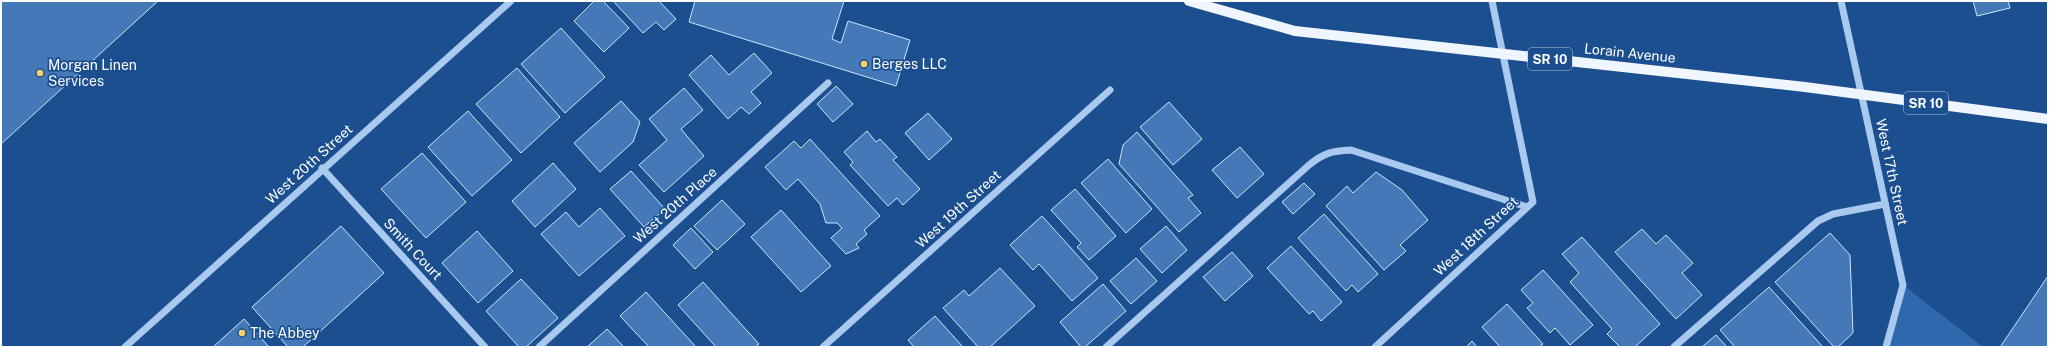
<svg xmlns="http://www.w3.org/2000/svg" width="2049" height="348" font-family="'Public Sans',sans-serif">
<rect width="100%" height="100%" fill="#1b4f8f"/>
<polygon fill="#2e69ad" points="1903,285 1983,347 1886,347"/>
<g fill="#4478b7" stroke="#cfe3fa">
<polygon points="1,1 158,1 1,144"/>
<polygon points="594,1 603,1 629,28 604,52 574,21"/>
<polygon points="613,1 659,1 676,19 664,30 656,22 643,33"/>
<polygon points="695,1 844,1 832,39 841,43 848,21 910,40 896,86 689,22"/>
<polygon points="1973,1 2008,1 2010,8 1977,16"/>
<polygon points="561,28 605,77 565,113 521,64"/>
<polygon points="754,53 772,73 751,92 761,103 749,114 741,107 728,119 689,75 711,55 729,75"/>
<polygon points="517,68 560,117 521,153 476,104"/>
<polygon points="836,86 853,104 833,122 817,104"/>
<polygon points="684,88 703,110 681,129 704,156 664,192 639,165 667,140 649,119"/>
<polygon points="621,101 640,122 633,142 600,172 574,143"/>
<polygon points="1169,102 1202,139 1173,165 1140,127"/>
<polygon points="468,111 512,160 472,196 428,147"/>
<polygon points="928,113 952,139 929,160 905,133"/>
<polygon points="867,131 876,142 880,139 897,157 893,160 920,189 903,205 897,198 888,206 850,165 853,162 844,152"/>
<polygon points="1137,132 1193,195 1188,198 1201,213 1179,232 1119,164 1123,145"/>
<polygon points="810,139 880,216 864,230 867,234 856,244 859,248 846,254 831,238 842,228 837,223 826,223 820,204 798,179 786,190 765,167 794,141 801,148"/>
<polygon points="1240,147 1264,174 1237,198 1212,170"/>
<polygon points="422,153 466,202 426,238 381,189"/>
<polygon points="1108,159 1152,209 1126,233 1081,183"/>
<polygon points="553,163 576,189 535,227 512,201"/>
<polygon points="631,171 665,209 644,227 610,189"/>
<polygon points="1376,172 1402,190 1428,220 1400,245 1406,251 1384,270 1326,206 1347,186 1353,193"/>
<polygon points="1304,183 1315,194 1293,214 1282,202"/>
<polygon points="1075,189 1116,236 1089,260 1077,247 1081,243 1051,210"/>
<polygon points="722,200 745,224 717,250 694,226"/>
<polygon points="600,208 625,236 579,276 541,234 566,212 579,227"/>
<polygon points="781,210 831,266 801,292 751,237"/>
<polygon points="1324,214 1378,274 1358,292 1352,285 1346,291 1298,238"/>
<polygon points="1042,216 1098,278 1072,301 1039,264 1033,270 1010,245"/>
<polygon points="341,226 384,273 303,347 288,347 252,307"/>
<polygon points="1166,226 1187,250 1162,273 1140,249"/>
<polygon points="691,228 713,252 695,269 673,245"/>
<polygon points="1642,229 1656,244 1666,235 1693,263 1682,273 1702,295 1676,319 1615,252"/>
<polygon points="477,231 513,271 478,303 442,263"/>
<polygon points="1830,233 1850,255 1853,333 1838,347 1834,347 1775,282"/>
<polygon points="1582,237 1660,324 1635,347 1620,347 1607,334 1612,329 1570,282 1579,273 1562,254"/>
<polygon points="1291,246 1342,302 1321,321 1313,311 1309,314 1267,268"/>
<polygon points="1232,252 1253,276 1225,301 1203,277"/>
<polygon points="1136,258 1157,281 1131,304 1110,281"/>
<polygon points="1000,268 1035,306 990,347 978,347 943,308 964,290 969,296"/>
<polygon points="1543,270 1593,325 1570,345 1555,328 1550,333 1527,308 1533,303 1521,290"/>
<polygon points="2048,276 2048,347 2000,347 2011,331"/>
<polygon points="521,279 558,318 526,347 519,347 486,311"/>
<polygon points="703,282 759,344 755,347 716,347 678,305"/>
<polygon points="1103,284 1126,311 1085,347 1081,347 1060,322"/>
<polygon points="1769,287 1823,347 1735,347 1720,330"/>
<polygon points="646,292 696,347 649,347 620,316"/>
<polygon points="1507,304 1543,344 1539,347 1500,347 1482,327"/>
<polygon points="935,316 963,347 914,347 908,340"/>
<polygon points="244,319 269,347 213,347"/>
<polygon points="607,329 624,347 587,347"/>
<polygon points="1716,335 1727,347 1702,347"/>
<polygon points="1472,341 1477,347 1466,347"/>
</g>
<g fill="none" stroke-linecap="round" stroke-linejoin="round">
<g stroke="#a9c9ee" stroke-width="7">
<polyline points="1841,1 1903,285 1886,347"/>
<polyline points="322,168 485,347"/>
<polyline points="125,347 511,1"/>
<polyline points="539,347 828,83"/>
<polyline points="823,347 1110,90"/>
<path d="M1106,347L1309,165C1324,153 1331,151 1351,150L1527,207"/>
<polyline points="1375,347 1533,202 1492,1"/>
<polyline points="1674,347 1818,221 1833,214 1885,204"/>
</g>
<polyline stroke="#f0f6ff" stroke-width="10" points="1189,1 1295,31"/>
<polyline stroke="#f0f6ff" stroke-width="10" points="1295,31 1805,87 2048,119"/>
</g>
<g fill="#ffd166" stroke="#1b4f8f" stroke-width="1.5">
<circle cx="864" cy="64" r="4"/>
<circle cx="40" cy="73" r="4"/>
<circle cx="242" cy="333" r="4"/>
</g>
<g text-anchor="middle" stroke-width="3.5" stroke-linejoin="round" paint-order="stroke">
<g fill="#1b4f8f" stroke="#bbcadd" stroke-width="1">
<rect x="1528" y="48" width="44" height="22" rx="3"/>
<rect x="1904" y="92" width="44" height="22" rx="3"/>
</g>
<g font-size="13" font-weight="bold" fill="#fff">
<text x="1550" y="64">SR 10</text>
<text x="1926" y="108">SR 10</text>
</g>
<g font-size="14" fill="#fff" stroke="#1b4f8f">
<text transform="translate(1630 53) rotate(6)" y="5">Lorain Avenue</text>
<text transform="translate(309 164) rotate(-42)" y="5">West 20th Street</text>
<text transform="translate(1892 172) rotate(78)" y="5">West 17th Street</text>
<text transform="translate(675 205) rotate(-42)" y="5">West 20th Place</text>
<text transform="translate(958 209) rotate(-42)" y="5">West 19th Street</text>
<text transform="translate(1476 236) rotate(-43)" y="5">West 18th Street</text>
<text transform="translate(413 249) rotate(47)" y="5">Smith Court</text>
</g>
<g font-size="14" fill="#fff" stroke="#1b4f8f" text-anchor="start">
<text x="872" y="69">Berges LLC</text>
<text x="48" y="70">Morgan Linen<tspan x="48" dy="16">Services</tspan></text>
<text x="250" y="338">The Abbey</text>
</g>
</g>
<rect width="2049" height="348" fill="none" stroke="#ffffff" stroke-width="4"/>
</svg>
